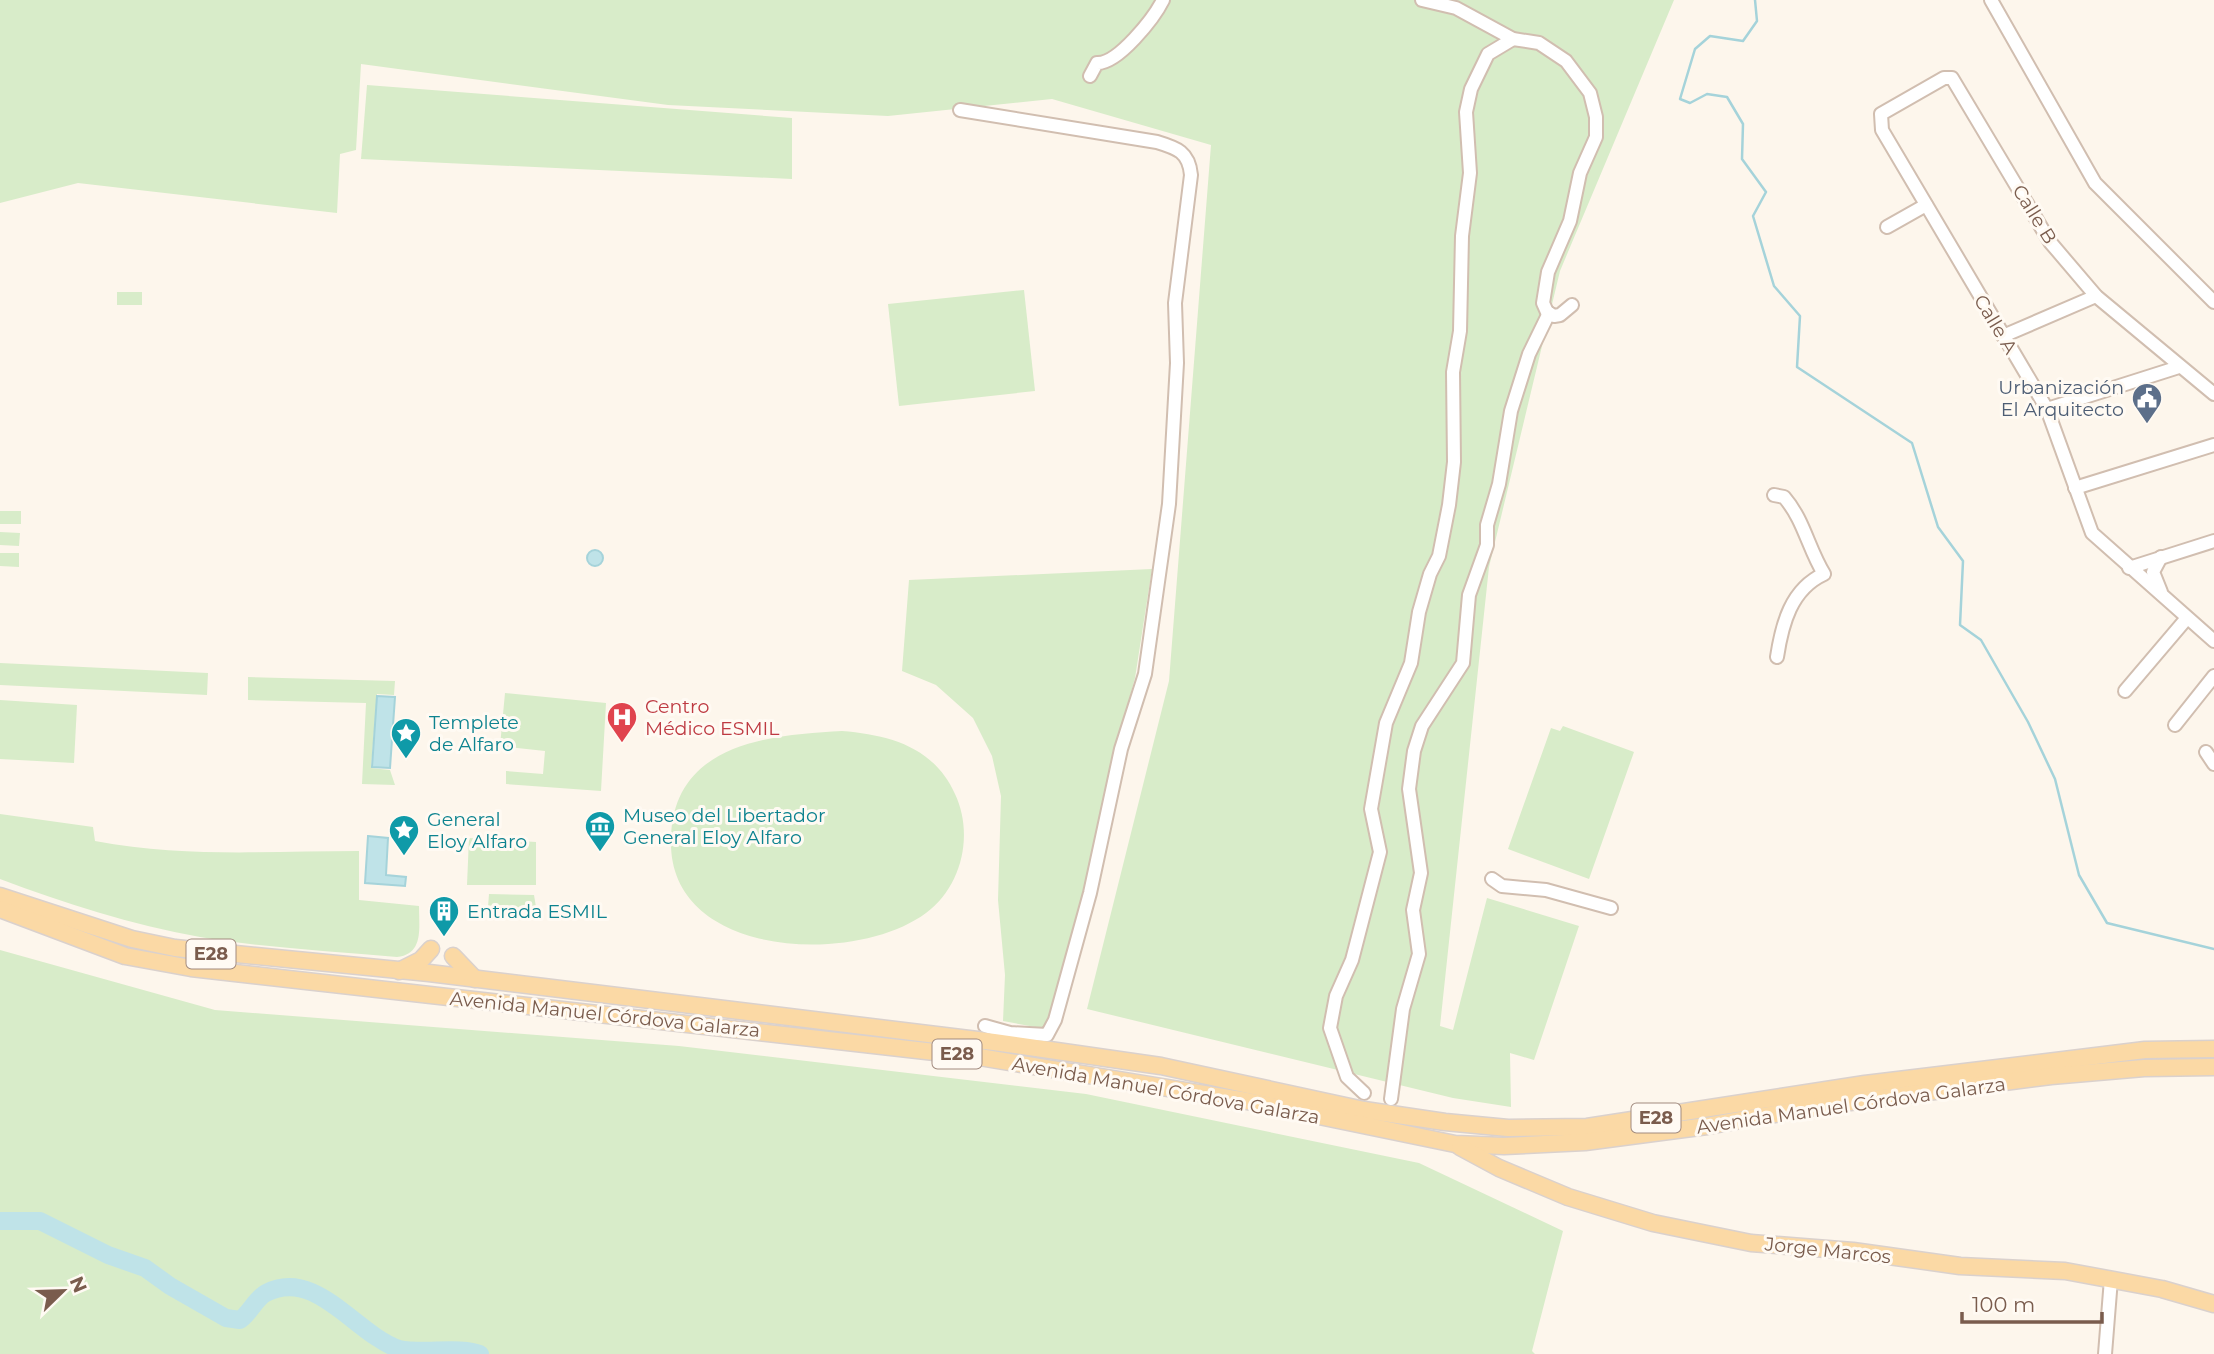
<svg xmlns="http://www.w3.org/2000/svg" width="2214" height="1354" font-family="Montserrat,sans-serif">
<rect width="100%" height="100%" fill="#fdf6ec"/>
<g fill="#d8ecc9">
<polygon points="0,0 1674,0 1560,271 1489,567 1440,1026 1453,1030 1487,898 1579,926 1534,1060 1510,1053 1511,1107 1453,1098 1087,1009 1169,681 1211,145 1052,99 888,116 668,105 361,64 356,150 340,154 337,213 78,183 0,203"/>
<polygon points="367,85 792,118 792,179 361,159"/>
<polygon points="1024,290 1035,391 899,406 888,304"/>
<rect x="117" y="292" width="25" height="13"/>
<rect x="0" y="511" width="21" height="13"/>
<polygon points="0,532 20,533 19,546 0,545"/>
<polygon points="0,553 19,553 19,567 0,566"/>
<polygon points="1152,569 1135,678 1111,765 1086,885 1046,1029 1003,1021 1005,975 998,900 1001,796 992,756 973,718 936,685 902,671 909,580"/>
<polygon points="0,663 208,673 207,695 0,685"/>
<polygon points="248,677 395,681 394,695 377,694 371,768 390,770 395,785 362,784 366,703 248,700"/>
<polygon points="505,693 606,703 601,791 506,784 506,771 543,774 545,751 500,746"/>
<polygon points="0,700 77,705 74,763 0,759"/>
<polygon points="1563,726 1634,752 1589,879 1508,849 1551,728 1560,731"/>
<path d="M842,731C890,735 934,747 955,794C974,834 962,887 926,913C855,966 667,959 671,839C673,743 769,735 842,731Z"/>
<path d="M0,814L93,827L95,841C187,858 267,851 359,851V900L419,906C419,928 424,954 397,957C332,951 265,948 200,937C132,925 64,903 0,879Z"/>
<polygon points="469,838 536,842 536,885 467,885"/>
<polygon points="489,894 534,895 536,907 490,909 488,907"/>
<polygon points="0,950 215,1010 679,1046 1086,1094 1419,1163 1563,1231 1532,1351 1535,1354 0,1354"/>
</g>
<g fill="#bfe3e8" stroke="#a5d3da" stroke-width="2">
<circle cx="595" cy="558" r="8"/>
<polygon points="377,696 395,697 390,768 372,767"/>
<polygon points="368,836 388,838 386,875 406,877 405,886 365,883"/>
</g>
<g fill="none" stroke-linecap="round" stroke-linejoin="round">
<polyline stroke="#a5d3da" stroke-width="2.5" points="1755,0 1757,21 1743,41 1710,36 1695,49 1680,99 1690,103 1707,94 1727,97 1743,124 1742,159 1766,192 1753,216 1774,286 1800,316 1797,367 1912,443 1938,527 1963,561 1960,625 1981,640 2028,722 2055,779 2079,875 2107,923 2214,949"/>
<path stroke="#bfe3e8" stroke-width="18" d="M0,1221H40L108,1255L145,1268L170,1286L226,1318L240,1320C250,1313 256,1298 266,1293C316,1267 355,1334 399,1349C424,1354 460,1346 480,1354"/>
<g stroke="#d1beb0" stroke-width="16">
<g id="minor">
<polyline points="1422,0 1456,8 1513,39 1539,43 1566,61 1590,93 1596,117 1596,137 1580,173 1570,221 1548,272 1543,303 1547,312 1554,316 1560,315 1572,305"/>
<polyline points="1991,0 2095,183 2214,302"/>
<path d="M1090,76L1097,63C1118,64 1154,18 1163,0"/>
<path d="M960,110L1157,142C1177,148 1189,152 1191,175L1175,303L1177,363L1169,504L1145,674L1121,749L1090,893L1055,1020L1047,1035L1010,1033L985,1026"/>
<polyline points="1887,227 1926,205"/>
<polyline points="2003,336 2096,296"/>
<polyline points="2214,394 2096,296 2050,242 1952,78 1944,78 1881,114 1882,130 2047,409 2092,533 2214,641"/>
<polyline points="2047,409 2179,367"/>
<polyline points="2075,488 2214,445"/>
<path d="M1774,495L1784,497C1804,520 1808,548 1824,574C1791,589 1782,624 1777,657"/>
<polyline points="2129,568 2214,541"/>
<polyline points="2161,592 2153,572 2161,557"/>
<polyline points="2125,691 2187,618"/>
<polyline points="2175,725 2214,676"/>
<polyline points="2206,752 2214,764"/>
<polyline points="1492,879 1502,886 1546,890 1611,908"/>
<polyline points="1364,1093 1347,1077 1330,1028 1336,996 1352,960 1380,852 1371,809 1386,723 1411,663 1419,612 1430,574 1439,556 1449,505 1454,462 1453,372 1460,331 1462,236 1470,173 1466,112 1471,89 1488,54 1513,39"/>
<polyline points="1391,1099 1403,1009 1419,954 1413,910 1421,873 1409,789 1414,751 1422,726 1463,663 1469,595 1487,545 1487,525 1499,484 1511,411 1529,354 1549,313"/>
<polyline points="2105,1354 2111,1279"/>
</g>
</g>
<g stroke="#dad1cd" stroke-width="19">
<g id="major">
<polyline points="0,896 132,939 175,948 429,973 994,1042 1161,1066 1364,1110 1445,1122 1508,1128 1587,1127 1865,1084 2145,1050 2214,1049"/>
<polyline points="0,909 125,956 191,968 979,1057 1247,1101 1455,1144 1504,1146 1585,1142 1707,1126 1827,1105 2051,1076 2144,1068 2214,1067"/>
<polyline points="453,956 475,979"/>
<polyline points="399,971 421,960 431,949"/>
<polyline points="1460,1147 1499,1168 1568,1197 1653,1223 1751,1243 1853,1251 1960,1266 2065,1271 2162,1289 2214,1304"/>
</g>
</g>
<use href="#minor" stroke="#fff" stroke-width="12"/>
<use href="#major" stroke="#fbd9a5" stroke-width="16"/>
</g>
<defs>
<g id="civic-pin" transform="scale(1.575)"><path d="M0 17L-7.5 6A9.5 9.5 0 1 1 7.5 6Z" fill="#5c6f8a" stroke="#fffaf3"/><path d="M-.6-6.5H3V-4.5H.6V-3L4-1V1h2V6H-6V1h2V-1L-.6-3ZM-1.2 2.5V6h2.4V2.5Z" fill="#fff"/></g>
<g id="hospital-pin" transform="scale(1.575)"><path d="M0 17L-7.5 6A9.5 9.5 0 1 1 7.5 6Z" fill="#e0444e" stroke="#fffaf3"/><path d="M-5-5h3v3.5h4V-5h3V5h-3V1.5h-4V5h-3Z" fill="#fff"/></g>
<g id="sight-pin" transform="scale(1.575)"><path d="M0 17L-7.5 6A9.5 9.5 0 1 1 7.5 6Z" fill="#0f9aa8" stroke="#fffaf3"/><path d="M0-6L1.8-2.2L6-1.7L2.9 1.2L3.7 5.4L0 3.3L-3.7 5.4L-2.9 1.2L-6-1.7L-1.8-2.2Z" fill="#fff"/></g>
<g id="museum-pin" transform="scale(1.575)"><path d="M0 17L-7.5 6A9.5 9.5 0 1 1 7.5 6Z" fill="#0f9aa8" stroke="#fffaf3"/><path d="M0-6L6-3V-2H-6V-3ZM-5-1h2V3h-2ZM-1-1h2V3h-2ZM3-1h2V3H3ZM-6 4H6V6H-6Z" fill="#fff"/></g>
<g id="building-pin" transform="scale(1.575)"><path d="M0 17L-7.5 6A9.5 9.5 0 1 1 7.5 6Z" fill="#0f9aa8" stroke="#fffaf3"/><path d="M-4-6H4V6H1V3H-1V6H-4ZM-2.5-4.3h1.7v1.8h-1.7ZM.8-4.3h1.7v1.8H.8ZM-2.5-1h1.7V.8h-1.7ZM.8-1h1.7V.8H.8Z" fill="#fff"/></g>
</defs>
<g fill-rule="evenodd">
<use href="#civic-pin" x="2147" y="398"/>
<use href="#hospital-pin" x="622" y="717"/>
<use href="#sight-pin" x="406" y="733"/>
<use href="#museum-pin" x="600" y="826"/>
<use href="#sight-pin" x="404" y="830"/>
<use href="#building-pin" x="444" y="911"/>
</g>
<g text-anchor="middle" stroke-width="6" stroke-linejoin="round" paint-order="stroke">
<g fill="#fffaf3" stroke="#a28b7f" stroke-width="2">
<rect x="186.5" y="939.5" width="49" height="29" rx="5"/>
<rect x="932.5" y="1039.5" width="49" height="29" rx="5"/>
<rect x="1631.5" y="1103.5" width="49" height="29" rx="5"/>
</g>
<g font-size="18" font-weight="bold" fill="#7a5c4d">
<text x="211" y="960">E28</text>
<text x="957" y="1060">E28</text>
<text x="1656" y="1124">E28</text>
</g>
<g font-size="19" fill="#7a5c4d" stroke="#fffaf3">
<text transform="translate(2035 214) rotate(58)" y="7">Calle B</text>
<text transform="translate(1996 324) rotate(59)" y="7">Calle A</text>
<text transform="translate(605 1014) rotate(6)" y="7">Avenida Manuel Córdova Galarza</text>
<text transform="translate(1166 1090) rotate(10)" y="7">Avenida Manuel Córdova Galarza</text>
<text transform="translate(1851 1105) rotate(-8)" y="7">Avenida Manuel Córdova Galarza</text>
<text transform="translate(1828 1250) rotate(6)" y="7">Jorge Marcos</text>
</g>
<g font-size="19" fill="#4e5e75" stroke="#fffaf3" text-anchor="end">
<text x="2124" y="394">Urbanización<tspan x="2124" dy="22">El Arquitecto</tspan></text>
</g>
<g font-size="19" fill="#be3a42" stroke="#fffaf3" text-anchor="start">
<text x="645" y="713">Centro<tspan x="645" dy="22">Médico ESMIL</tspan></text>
</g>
<g font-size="19" fill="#0d838f" stroke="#fffaf3" text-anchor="start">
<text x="429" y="729">Templete<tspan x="429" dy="22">de Alfaro</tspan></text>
<text x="623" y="822">Museo del Libertador<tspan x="623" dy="22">General Eloy Alfaro</tspan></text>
<text x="427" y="826">General<tspan x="427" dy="22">Eloy Alfaro</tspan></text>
<text x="467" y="918">Entrada ESMIL</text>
</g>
</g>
<g transform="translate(63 1291) rotate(67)" stroke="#fffaf3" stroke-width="5" paint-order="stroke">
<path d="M0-5L12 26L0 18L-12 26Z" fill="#7a5c4d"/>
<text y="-10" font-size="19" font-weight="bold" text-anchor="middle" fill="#7a5c4d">N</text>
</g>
<path d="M1962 1312v10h140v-10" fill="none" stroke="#7a5c4d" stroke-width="3.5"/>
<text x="1972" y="1312" font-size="21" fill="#7a5c4d" stroke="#fffaf3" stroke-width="5" paint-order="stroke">100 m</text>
</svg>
